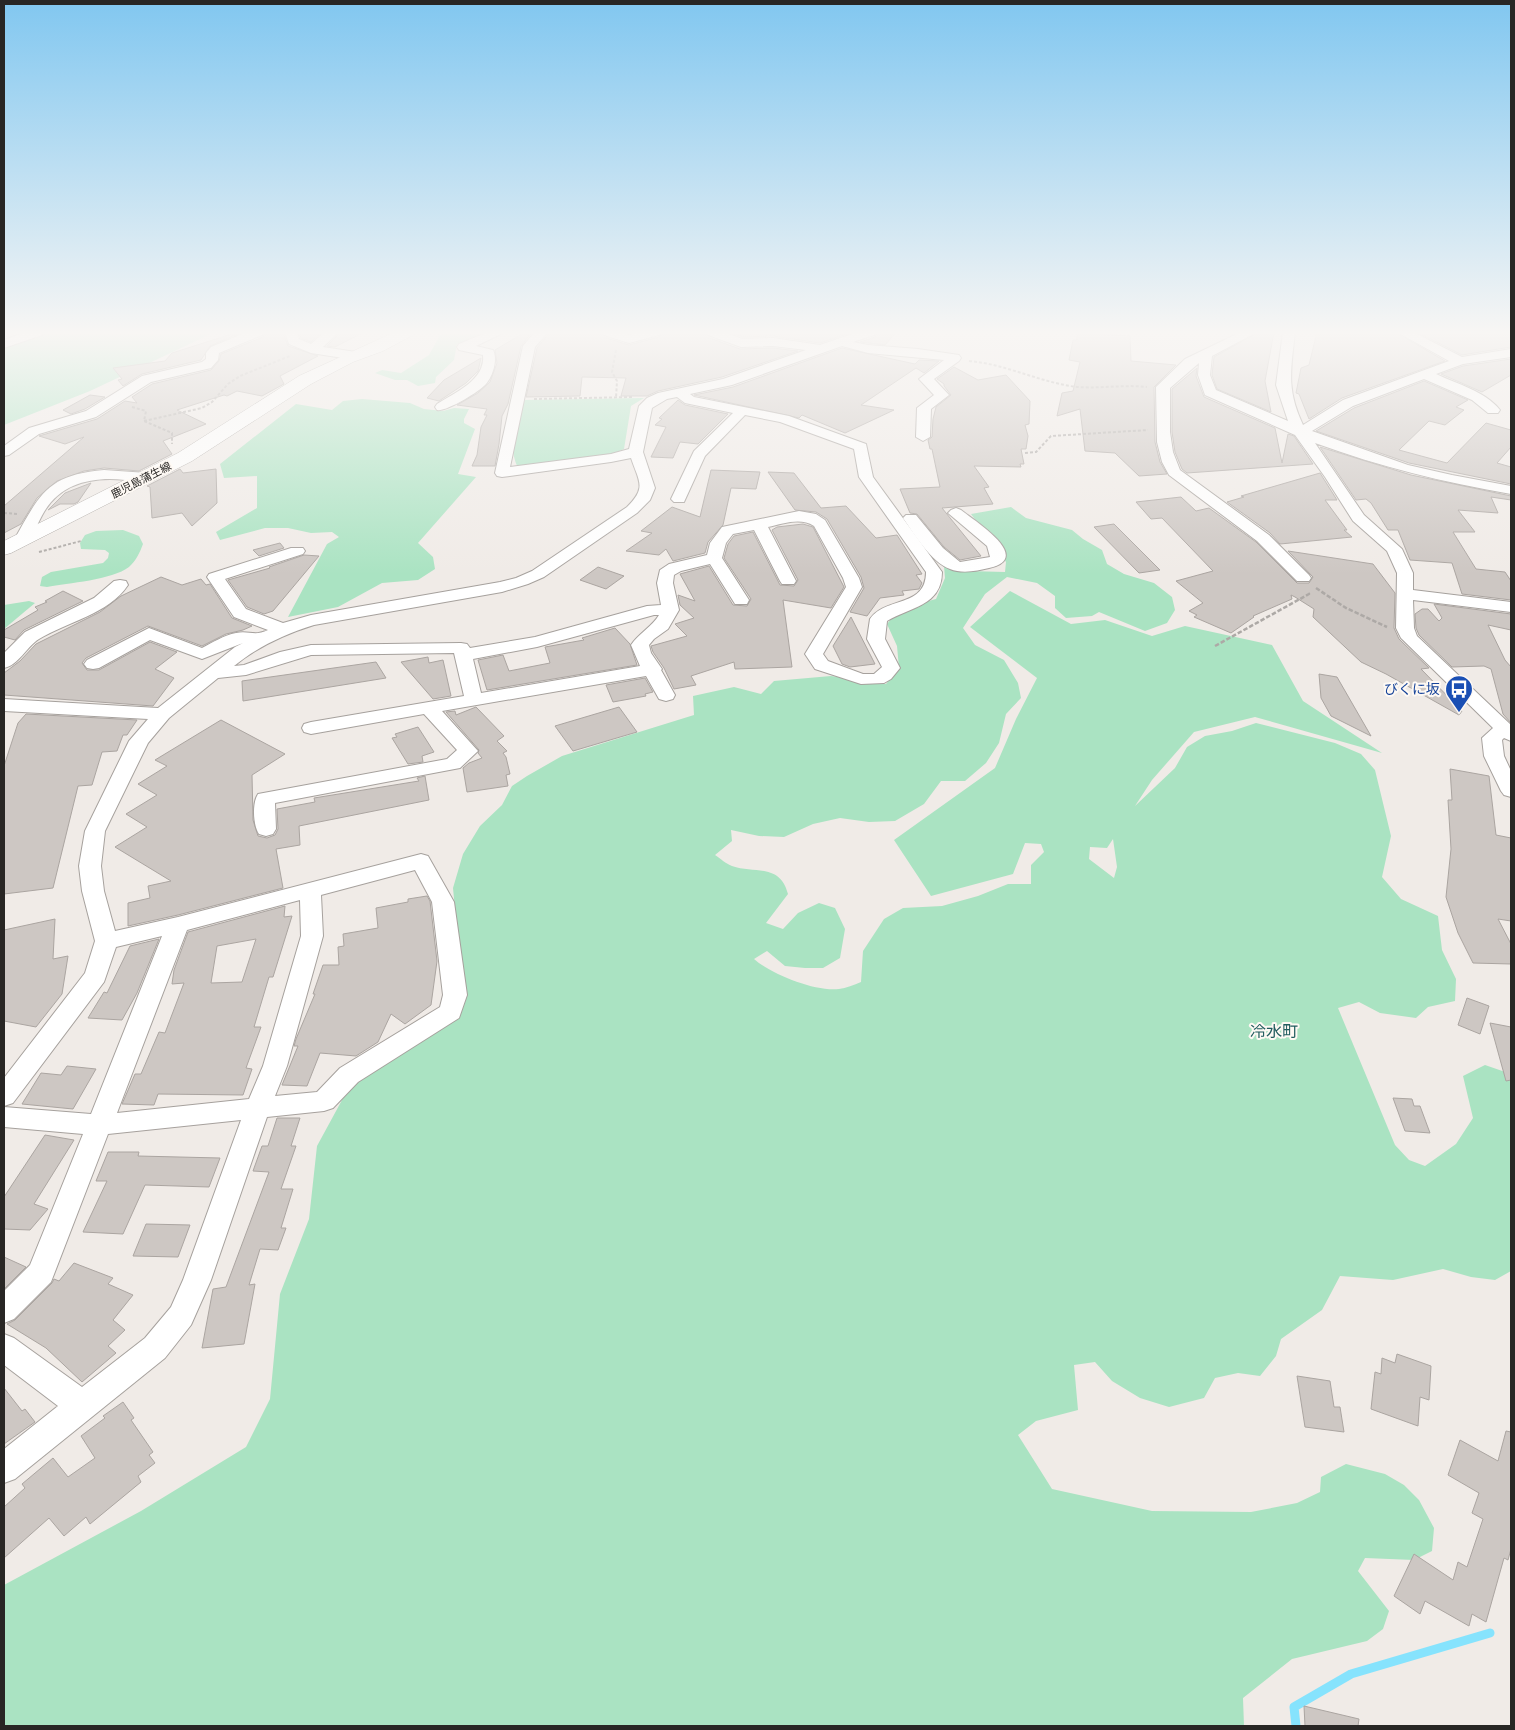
<svg xmlns="http://www.w3.org/2000/svg" width="1515" height="1730" font-family="Ubuntu,'Noto Sans JP',sans-serif">
<rect width="100%" height="100%" fill="#f0ebe7"/>
<g fill="#aae3c2" fill-rule="evenodd">
<polygon points="51,332 215,332 90,391 4,425 4,349"/>
<polygon points="445,332 491,332 457,344 454,360 436,377 435,383 418,386 407,380 395,380 375,373 382,370 401,373 429,355 440,335"/>
<path d="M644,398L631,406L624,449L613,454L518,468C507,445 516,424 522,400Z"/>
<polygon points="362,399 410,403 424,409 443,411 454,408 469,409 464,419 464,423 475,429 458,474 476,477 418,543 433,557 435,569 418,580 382,583 338,607 288,617 327,544 339,537 332,532 311,533 288,528 265,528 220,540 216,532 257,508 257,476 224,478 220,464 296,404 332,410 343,401"/>
<path d="M1011,507L1026,518L1072,530L1083,539L1102,550L1107,564L1124,574L1154,583L1172,597L1175,610L1167,623L1145,631L1099,612L1092,616L1066,618L1055,608V596L1037,583L1007,577L985,594L963,628L975,645L1004,660L1018,683L1021,698L1006,714L999,743L986,763L965,781H941L924,804L895,821L869,822L840,818L813,824L784,837L759,836L731,830L732,841L715,855C720,858 726,864 732,866C755,874 780,863 788,894L766,923L783,929L798,913L819,903L835,908L845,929L840,958L823,968H805L785,966L767,951L754,959C771,974 815,992 839,989C846,988 854,985 861,982L863,951L884,919L903,908L942,906L978,896L1008,884H1031V865L1044,852L1041,844L1025,843L1013,874L931,896L894,840L995,768L1016,719L1037,678L970,627L1010,591L1071,624L1105,620L1152,636L1185,626L1272,645L1303,701L1382,753L1255,717L1194,732L1152,780L1135,806L1175,768L1187,747L1205,736L1232,731L1256,723L1335,743L1361,754L1375,770L1391,836L1382,877L1401,899L1438,916L1442,950L1456,979L1455,1001L1428,1007L1416,1018L1380,1013L1359,1002L1338,1008L1395,1145L1409,1160L1425,1166L1456,1144L1473,1118L1463,1076L1485,1065L1511,1074V1271L1495,1280L1471,1277L1443,1269L1393,1280L1340,1276L1322,1310L1281,1339L1276,1356L1260,1376L1238,1373L1215,1378L1204,1398L1169,1407L1140,1398L1112,1381L1095,1362L1074,1365L1078,1410L1036,1421L1018,1435L1052,1489L1152,1511L1251,1512L1297,1503L1320,1492L1321,1477L1346,1464L1385,1474L1404,1485L1419,1500L1434,1528L1432,1551L1414,1560L1365,1558L1358,1571L1389,1611L1383,1629L1367,1641L1292,1659L1243,1698L1244,1726H4V1585L141,1511L246,1447L270,1399L280,1294L309,1219L317,1146L348,1089L450,1020L463,993L453,888L463,854L480,826L502,805L512,786L527,776L562,756L694,715L693,696L734,687L761,694L774,681L831,676L886,684L899,668L897,646L887,624L899,609L936,599L945,578L944,566L968,571L1005,572L1006,562L971,514ZM1113,839L1117,867L1114,878L1089,859L1090,847L1107,848Z"/>
<path d="M123,530L139,536L143,544C140,552 136,561 129,567C112,580 68,583 47,587L40,586L42,577L51,572L103,563L108,558L109,553L105,550L81,549L80,543L85,535L96,531Z"/>
<polygon points="29,601 35,603 4,629 4,605"/>
</g>
<g fill="none" stroke-linecap="round" stroke-linejoin="round">
<polyline stroke="#86e3fd" stroke-width="9" points="1296,1726 1294,1707 1351,1674 1490,1633"/>
</g>
<g fill="#cdc7c3" stroke="#aba5a1" fill-rule="evenodd">
<polygon points="238,332 242,332 210,346 201,360 142,374 123,386 118,380 122,379 113,368 165,361 172,353"/>
<polygon points="266,332 283,332 288,346 318,356 280,376 284,384 262,396 237,391 227,396 224,395 177,410 206,424 163,441 172,454 139,471 104,468 84,471 57,481 37,498 21,524 4,533 4,506 84,437 65,444 39,436 97,419 125,401 137,403 132,397 152,384 211,370 219,361 221,354 263,337"/>
<polygon points="299,332 322,332 311,342 301,338"/>
<polygon points="341,332 364,332 335,347 327,346"/>
<polygon points="525,332 532,332 521,346 508,404 502,416 499,444 495,466 472,466 477,455 481,427 487,415 484,415 487,409 457,405 478,393 490,382 497,363 495,350"/>
<polygon points="550,332 600,332 603,337 629,345 659,337 663,332 704,332 707,337 740,349 773,348 798,351 722,377 658,391 647,396 621,396 626,378 582,377 580,396 526,397 537,348"/>
<polygon points="730,332 852,332 820,343 773,336 742,337"/>
<polygon points="878,332 896,332 885,345 860,342 875,337"/>
<polygon points="1259,332 1274,332 1265,381 1271,412 1217,389 1212,375 1214,357"/>
<polygon points="1317,332 1395,332 1445,361 1342,398 1309,419 1299,394 1296,393 1301,368 1309,365"/>
<polygon points="1417,332 1511,332 1511,347 1462,355"/>
<polygon points="1077,333 1130,336 1131,361 1176,365 1154,387 1155,442 1160,462 1167,474 1139,476 1115,453 1085,451 1080,409 1057,416 1062,393 1073,391 1080,362 1069,360 1073,340 1077,340"/>
<polygon points="842,348 915,364 919,360 939,361 924,373 916,368 861,405 894,410 845,433 802,415 799,418 694,395 733,387"/>
<polygon points="481,358 478,371 466,383 439,401 427,398 444,380"/>
<polygon points="1511,359 1511,375 1482,392 1441,374 1463,366"/>
<polygon points="954,367 978,380 1006,375 1030,401 1029,424 1025,425 1028,436 1026,449 1021,449 1024,464 1020,464 1021,467 974,466 989,487 984,488 993,504 942,508 981,556 960,560 944,547 917,514 910,513 900,489 940,487 932,449 930,449 928,440 932,437 933,419 936,407 951,395 944,386 944,384 937,379"/>
<polygon points="1197,368 1196,376 1204,397 1275,428 1282,463 1288,434 1294,436 1313,464 1187,473 1182,469 1175,452 1172,432 1172,389"/>
<polygon points="1424,381 1468,400 1456,407 1464,410 1445,425 1429,421 1399,450 1447,463 1486,423 1511,430 1511,447 1497,463 1511,467 1511,484 1409,463 1316,431 1354,408"/>
<polygon points="90,395 105,397 85,409 71,414 63,410"/>
<polygon points="678,400 685,405 728,414 698,444 680,442 673,458 651,457 666,427 655,425 662,419 659,418"/>
<polygon points="1320,447 1411,475 1511,496 1511,500 1491,497 1498,513 1458,510 1475,532 1453,532 1476,569 1505,572 1511,581 1511,600 1462,594 1452,563 1410,560 1398,530 1388,530 1371,503 1366,499 1356,500"/>
<polygon points="180,469 183,473 216,469 217,503 192,526 182,513 152,518 150,487 147,486"/>
<polygon points="711,470 760,472 756,489 731,488 723,525 708,542 705,553 673,561 666,549 659,555 626,551 652,533 641,531 672,507 700,517"/>
<polygon points="768,472 794,473 821,508 846,506 876,538 897,535 922,574 916,575 922,583 919,589 902,591 904,595 880,598 867,616 850,612 864,588 861,577 827,519 816,512 795,510"/>
<polygon points="1320,473 1337,500 1325,500 1347,530 1344,530 1352,537 1280,544 1270,533 1227,502 1244,497 1241,496"/>
<polygon points="91,483 78,502 74,504 60,504 48,510 65,493"/>
<polygon points="1181,497 1196,511 1209,508 1256,542 1297,583 1309,583 1313,577 1288,551 1373,564 1395,593 1394,628 1399,639 1429,668 1421,669 1462,711 1459,715 1386,674 1361,662 1313,617 1314,609 1295,597 1291,595 1292,599 1253,616 1254,617 1231,633 1194,617 1197,615 1189,611 1203,603 1176,581 1213,571 1162,518 1151,519 1136,502"/>
<polygon points="803,524 813,527 844,587 831,608 783,600 792,667 735,669 734,662 691,676 696,685 674,689 664,668 653,652 651,646 687,636 675,624 694,618 680,605 678,595 695,601 680,574 709,566 733,605 747,606 751,599 724,558 728,544 734,536 753,532 780,585 794,586 798,580 772,530 777,527"/>
<polygon points="1114,524 1160,570 1139,573 1094,527"/>
<polygon points="280,543 284,548 259,556 253,550"/>
<polygon points="304,555 319,556 273,611 264,614 247,607 228,580 270,568 269,567"/>
<polygon points="598,567 624,576 606,589 580,580"/>
<polygon points="161,577 182,585 201,579 206,585 210,584 232,618 252,626 243,630 226,634 202,646 148,626 86,658 82,663 87,670 99,670 150,642 177,652 155,669 174,678 153,706 4,695 4,673 20,661 36,644 100,612 121,596"/>
<polygon points="63,591 83,601 24,630 15,640 4,637 4,630 38,610 35,607 47,602 45,601"/>
<polygon points="1434,604 1511,614 1511,630 1488,625 1505,660 1511,667 1511,723 1503,714 1491,669 1484,666 1452,667 1419,635 1416,628 1415,614 1422,609 1428,609 1439,621 1442,618"/>
<polygon points="851,617 875,664 850,667 842,664 833,646"/>
<polygon points="615,628 630,644 637,665 487,690 478,660 503,655 509,671 550,663 545,647 584,640 582,638"/>
<polygon points="428,657 429,663 443,660 451,696 433,699 401,662"/>
<polygon points="376,662 386,678 243,701 242,681"/>
<polygon points="1319,674 1337,677 1371,736 1331,716 1321,698"/>
<polygon points="645,678 653,692 645,694 646,696 613,702 606,685"/>
<polygon points="476,707 504,736 497,741 507,751 503,753 506,757 510,774 506,775 508,786 467,792 463,768 469,763 482,758 478,753 479,750 446,712 455,711 456,715"/>
<polygon points="619,707 637,732 573,751 555,726"/>
<polygon points="26,714 137,720 127,735 123,735 117,751 102,752 92,785 78,786 53,888 4,894 4,766 18,723"/>
<polygon points="221,720 285,754 252,775 253,820 258,836 267,838 275,835 278,829 277,809 315,802 314,798 419,781 417,778 425,776 429,800 299,826 300,845 276,849 283,888 178,915 128,926 128,903 150,898 148,886 171,881 115,847 147,827 126,814 157,795 138,784 167,766 155,760"/>
<polygon points="418,727 434,752 422,756 423,762 408,764 392,738 397,737 395,734"/>
<polygon points="1450,769 1489,776 1496,835 1511,838 1511,921 1498,919 1511,944 1511,964 1473,963 1458,933 1446,897 1451,849 1448,800 1452,800"/>
<polygon points="427,896 430,901 437,961 431,1005 405,1024 391,1014 378,1042 356,1056 320,1053 307,1086 282,1085 298,1046 294,1046 296,1039 315,994 313,994 323,965 339,965 338,947 344,946 343,934 378,928 376,908 408,902 408,899"/>
<path d="M285,906L284,917L292,916L273,977H269L254,1027H261L246,1068L252,1069L243,1095L158,1094L154,1105L122,1104L135,1074H141L159,1032L165,1033L184,983L172,984L174,970L188,932ZM256,939L242,982L211,983L217,946Z"/>
<polygon points="55,919 53,959 68,956 62,994 36,1027 4,1021 4,930"/>
<polygon points="159,939 137,993 122,1020 88,1018 104,992 107,993 130,946"/>
<polygon points="1467,998 1489,1006 1480,1034 1458,1025"/>
<polygon points="1490,1023 1511,1027 1511,1080 1506,1081"/>
<polygon points="67,1066 96,1069 73,1109 22,1104 41,1073 61,1075"/>
<polygon points="1393,1098 1412,1099 1414,1106 1420,1106 1430,1133 1405,1131"/>
<polygon points="277,1118 300,1118 291,1146 296,1146 281,1189 293,1189 281,1228 286,1228 278,1250 260,1249 249,1285 255,1284 244,1344 202,1348 213,1289 226,1287 269,1172 253,1171 262,1146 268,1146"/>
<polygon points="45,1135 74,1140 34,1204 48,1209 30,1230 4,1229 4,1197"/>
<polygon points="108,1152 139,1152 138,1156 220,1158 209,1187 145,1185 123,1234 83,1232 107,1181 96,1181"/>
<polygon points="146,1224 190,1225 178,1257 133,1256"/>
<polygon points="4,1257 26,1267 4,1289"/>
<polygon points="74,1263 113,1278 108,1284 133,1295 113,1320 125,1330 108,1346 116,1353 82,1382 46,1348 7,1324 15,1320 52,1283 54,1279 59,1281"/>
<polygon points="1397,1354 1431,1366 1429,1400 1420,1397 1418,1426 1371,1409 1375,1372 1381,1374 1382,1358 1395,1363"/>
<polygon points="1297,1376 1330,1381 1334,1407 1340,1407 1344,1432 1305,1427"/>
<polygon points="4,1388 22,1411 25,1409 35,1422 4,1444"/>
<polygon points="123,1402 134,1418 131,1420 153,1452 149,1455 155,1463 138,1476 141,1482 90,1524 86,1517 64,1536 49,1518 4,1558 4,1507 25,1488 22,1484 53,1458 68,1477 95,1458 81,1436 105,1418 103,1416"/>
<polygon points="1506,1431 1511,1432 1511,1549 1508,1560 1504,1558 1486,1622 1472,1614 1469,1626 1425,1601 1420,1614 1394,1596 1414,1554 1453,1580 1458,1562 1467,1567 1483,1519 1472,1513 1479,1493 1448,1475 1460,1440 1498,1461"/>
<polygon points="1304,1706 1359,1719 1358,1726 1305,1726"/>
</g>
<g fill="none" stroke-linecap="round" stroke-linejoin="round">
<g stroke="#a6a19d" stroke-width="2">
<g id="minor">
<polygon points="26,332 44,332 42,335 4,348 4,340"/>
<polygon points="247,332 264,332 262,335 219,353 218,360 211,368 151,382 96,417 39,434 9,455 4,456 4,446 29,428 86,411 142,376 202,362 206,359 206,353 211,347"/>
<polygon points="285,332 297,332 299,339 311,344 325,332 339,332 323,347 356,352 362,356 356,360 311,353 289,344"/>
<path d="M488,332H505L476,346L493,350C498,359 493,376 486,384C479,392 446,412 437,410L435,407L437,404C454,393 486,380 483,355L459,350L457,347L459,344Z"/>
<path d="M535,332H548L535,347L510,467L611,454L629,449L639,406L647,398L658,393L723,379L806,350L773,346L741,347L708,335L706,332H724L742,339L773,338L820,345L858,332H876L874,335L853,342L868,345L918,349L959,355L961,358L959,361L934,379L949,395L931,409L930,437L923,441L916,437L917,408L934,395L919,379L944,360L868,353L842,346L732,385L690,394L694,397L789,416L866,444L873,477L942,572C942,606 910,607 887,621L885,639L900,668L891,679L884,683L861,684L815,669L805,654L846,587L843,578L814,526C800,517 783,524 768,527L796,581L794,584H782L780,581L754,530L733,534L726,543L722,558L749,600L747,604H735L710,564L681,571L674,575L673,583L679,610L668,629L654,639L649,645L651,653L662,669L661,670L675,695L673,699L666,701L659,699L646,676L442,711L478,751L460,768L275,803L276,829L273,834L266,836L259,834C253,825 252,803 258,794L447,759L457,750L424,714L311,734L304,732L302,728L304,724L311,722L464,696L454,653L311,655L246,675L218,678L169,718L148,743L105,831L101,866L104,891L115,931L178,917L421,854L428,856L454,902L467,995L459,1018L358,1082L333,1108L324,1111L267,1117L211,1280L191,1325L165,1358L15,1479L4,1483V1449L58,1406L4,1365V1334L14,1338L82,1387L145,1338L171,1307L183,1280L241,1120L108,1134L51,1282L14,1319L4,1323V1291L30,1265L83,1134L4,1127V1107L91,1114L162,936L116,947L104,982L13,1103L4,1106V1078L85,973L95,941L82,891L79,866L85,831L129,741L148,719L4,711V699L158,708L235,647L243,643L202,659L150,640L99,668L93,669L87,668L84,664L87,660L149,628L202,648C212,643 224,635 236,633C249,630 254,637 268,630L234,617L207,577L209,574L291,548H303L305,551L303,554L225,579L246,609L283,623L311,615L500,582L516,578L532,571L627,507C647,487 639,482 631,458L611,462L502,477L497,476L495,473L523,346ZM677,397L685,403L733,413L694,451L671,499L674,502H684L705,456L745,415L780,422L854,449L859,477L926,572C926,608 886,596 870,619L867,639L882,667L874,674H863L828,661L823,654L862,587L859,578L825,520L816,514L799,511L722,527L710,543L707,555L669,564L660,570L657,583L661,605L647,606L535,637L470,648L467,644L461,643L311,645L280,652L244,665L234,666C257,647 285,634 314,625L502,592L528,584L544,577L637,513L650,500L655,488L643,452L652,408L667,399ZM654,615H659C652,627 639,633 631,645L640,666L481,693L473,659L537,647ZM415,870L432,902L443,995L440,1007L340,1068L317,1092L275,1096L287,1066L323,936L321,895ZM300,900L301,936L263,1066L249,1099L117,1113L187,930Z"/>
<polygon points="602,332 621,332 629,335 640,332 661,332 659,335 629,343 604,335"/>
<path d="M1241,332H1257L1212,356L1210,375L1216,390L1288,421L1276,385L1283,332H1295C1291,370 1286,389 1303,425L1343,400L1449,361L1397,332H1413L1462,357L1511,349V357L1463,364L1436,374C1457,384 1485,391 1500,410L1498,413H1488L1472,400L1424,379L1353,406L1312,431L1408,465L1452,475L1511,486V494C1442,482 1381,467 1315,443L1364,515L1402,549L1413,573V590L1511,602V612L1413,600L1414,628L1417,636L1511,725V741L1504,738L1502,740L1504,756L1511,771V797L1504,795L1501,791L1484,756L1482,738L1493,728L1401,638L1396,628L1397,573L1387,551L1353,521L1325,477L1295,435L1205,395L1198,375L1199,363L1170,388V432L1173,452L1180,470L1269,535L1309,575L1311,578L1309,581H1297L1257,541L1169,475L1162,462L1157,442L1156,387L1185,359Z"/>
<path d="M104,470L147,473L152,474L154,477L152,480C139,483 123,479 110,479C83,479 58,488 44,512C38,522 34,534 28,543H16L14,540C40,494 47,475 104,470Z"/>
<path d="M956,508L961,510C976,522 1034,558 989,568C977,571 962,574 950,569C931,562 915,535 903,518L906,515H916L943,548L960,562L990,557L987,546L948,513L951,510Z"/>
<path d="M120,580L126,581L128,585C109,614 67,622 39,639C26,647 19,665 4,668V653L25,632L94,598L114,581Z"/>
</g>
</g>
<g stroke="#a6a19d" stroke-width="1">
<polygon id="major" points="395,332 415,332 413,335 383,351 353,362 311,384 192,461 11,553 4,555 4,541 178,453 299,376"/>
</g>
<g stroke="#ada9a6" stroke-width="2" stroke-dasharray="3 2" stroke-linecap="butt">
<polyline points="616,350 612,372 617,381 616,398"/>
<path d="M969,361C1004,364 1035,380 1070,386C1095,390 1121,384 1147,387"/>
<polyline points="534,399 633,397"/>
<polyline points="132,407 146,411 144,421 172,433 172,444"/>
<polyline points="144,421 202,408 212,402 228,384 240,376 290,356"/>
<polyline points="1025,453 1036,452 1051,436 1148,430"/>
<polyline points="4,513 18,514"/>
<polyline points="39,552 81,541"/>
</g>
<g stroke="#ada9a6" stroke-width="2.5" stroke-dasharray="4.5 2" stroke-linecap="butt">
<polyline points="1316,588 1346,608 1387,627"/>
<polyline points="1215,646 1309,594 1307,592"/>
</g>
<use href="#minor" fill="#fff" fill-rule="evenodd"/>
<use href="#major" fill="#fff" fill-rule="evenodd"/>
</g>
<linearGradient id="sky" x2="0" y2="1"><stop stop-color="#81c7f0"/><stop offset="0.58" stop-color="#f8f6f4"/><stop offset="1" stop-color="#f8f6f4" stop-opacity="0"/></linearGradient>
<rect width="1515" height="574" fill="url(#sky)"/>
<defs>
<g id="bus-pin" transform="scale(1.4375)"><path d="M0 17L-7.5 6A9.5 9.5 0 1 1 7.5 6Z" fill="#1a4fb4" stroke="#fef9f4"/><path d="M-5-6H5V4H4V6H2V4H-2V6H-4V4H-5ZM-3.5-4V0h7V-4ZM-3.5 1.2v1.5H-2V1.2ZM2 1.2v1.5H3.5V1.2Z" fill="#fff"/></g>
</defs>
<g fill-rule="evenodd">
<use href="#bus-pin" x="1459" y="689"/>
</g>
<g text-anchor="middle" stroke-width="4" stroke-linejoin="round" paint-order="stroke">
<g font-size="11" fill="#282624" stroke="#fef9f4">
<text transform="translate(141 480) rotate(-27)" y="4">鹿児島蒲生線</text>
</g>
<g font-size="14" fill="#164399" stroke="#fef9f4" text-anchor="end">
<text x="1440" y="694">びくに坂</text>
</g>
<g font-size="16" fill="#215c5e" stroke="#fef9f4">
<text x="1274" y="1037">冷水町</text>
</g>
</g>
<rect width="1515" height="1730" fill="none" stroke="#282624" stroke-width="10"/>
</svg>
